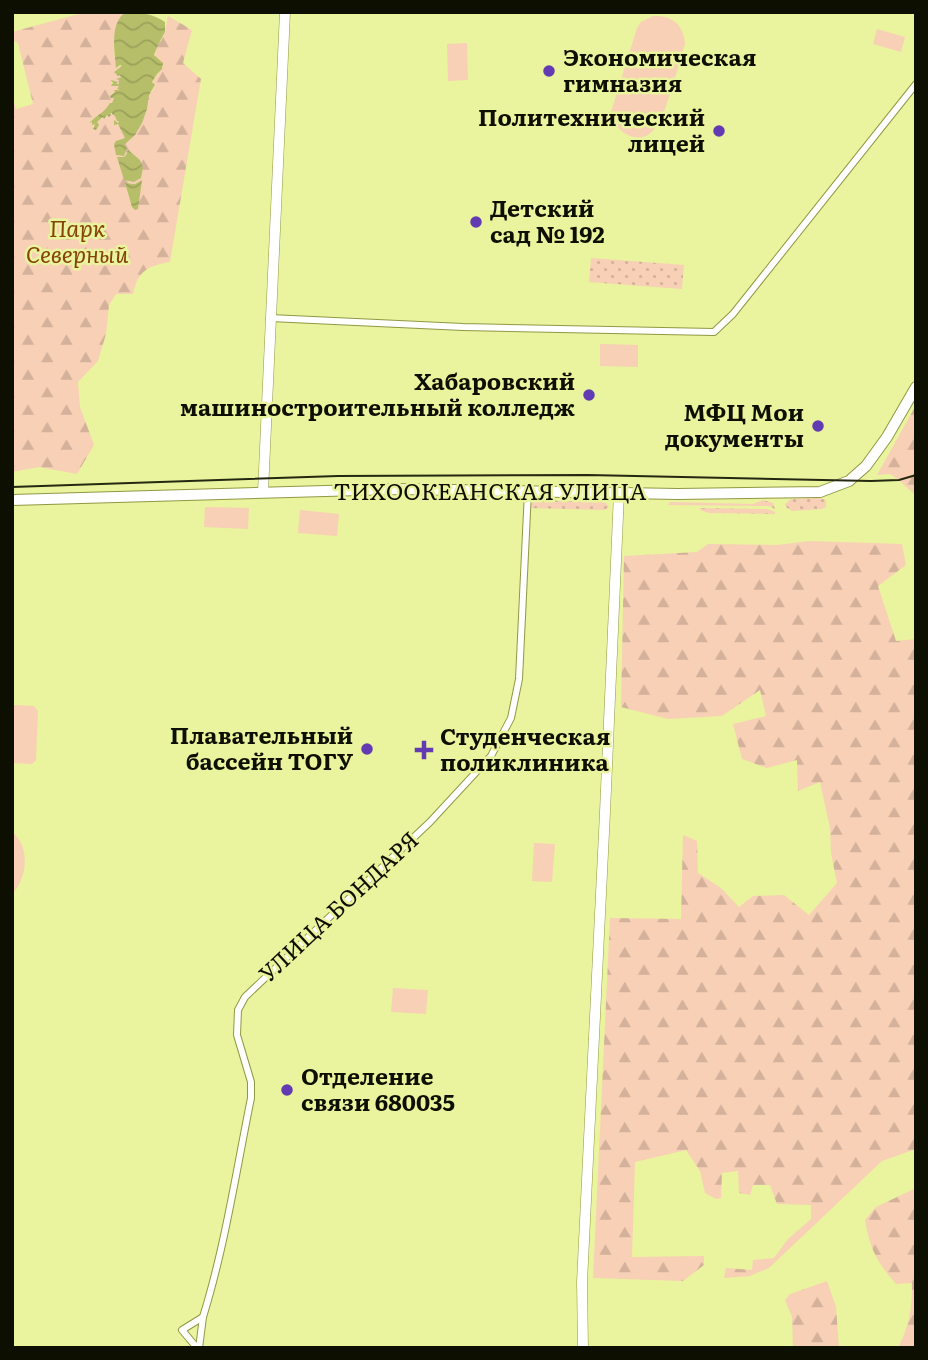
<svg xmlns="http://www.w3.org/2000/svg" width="928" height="1360" font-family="Literata,serif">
<defs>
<pattern id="grass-dots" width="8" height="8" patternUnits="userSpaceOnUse" patternTransform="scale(1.75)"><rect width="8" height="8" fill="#f8d0b6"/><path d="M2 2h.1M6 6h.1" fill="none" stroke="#d3b19b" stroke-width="1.8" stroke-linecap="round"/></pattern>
<pattern id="forest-firs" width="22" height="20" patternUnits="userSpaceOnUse" patternTransform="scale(1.75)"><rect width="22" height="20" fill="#f8d0b6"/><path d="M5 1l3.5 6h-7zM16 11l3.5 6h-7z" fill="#d3b19b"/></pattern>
<pattern id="water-waves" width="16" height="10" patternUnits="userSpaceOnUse" patternTransform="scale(1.75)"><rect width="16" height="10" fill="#b6be6a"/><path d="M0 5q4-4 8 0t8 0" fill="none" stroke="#9ba25a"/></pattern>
</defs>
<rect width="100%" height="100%" fill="#eaf39d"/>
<g fill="url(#grass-dots)">
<polygon points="591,258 684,265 682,289 589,282"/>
<path d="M541,497L558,501L601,502L606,503L609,507L604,510L529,508C530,499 532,498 541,497Z"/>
<polygon points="819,498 826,500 826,507 822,509 792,511 786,507 785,504 791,499"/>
<polygon points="763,500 773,503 775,509 769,506 668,505 670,502 753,504"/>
<polygon points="700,508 767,509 775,512 775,514 709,513 700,510"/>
</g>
<g fill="url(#forest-firs)" fill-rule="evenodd">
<path d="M91,12H126C112,23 112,52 117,68L123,64L125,66L115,71L117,76L120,75L124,77L119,78L124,83L118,85L112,80V85L120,86L119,88L121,89L119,90L118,92L115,90V93L111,97H115C109,109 99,115 89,122L96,123L93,126V129H96L98,126L97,122L107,115L108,116L112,112L120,121L118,123L114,121V124H118L126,138L116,142L115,149L117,155L123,156L127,149L123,145C145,127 143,115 149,92H152L155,86L152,83C155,76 161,71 163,66L155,56L157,45L161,41L165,32L168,16L192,30L183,63L201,79L170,262C147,266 138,271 133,294H116L109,305L106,334L98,361L78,382L80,407L94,445L77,474L39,467L12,472V97L16,109L33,104L18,43L12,40V32L75,15ZM125,183L135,184L140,183L136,210L132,207Z"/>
<polygon points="916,405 916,495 915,495 899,480 890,474 877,475"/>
<polygon points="809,541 902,544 906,565 878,586 896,641 916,639 916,1149 882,1161 769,1268 750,1276 724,1278 726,1268 752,1270 753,1260 774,1258 788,1239 811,1219 811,1205 777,1204 770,1185 753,1185 750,1195 739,1193 738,1171 722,1173 721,1198 716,1199 705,1193 700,1171 686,1150 635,1162 632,1257 704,1256 704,1265 683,1281 593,1278 610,918 681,919 683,835 697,841 698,873 721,888 739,907 753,896 784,895 809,915 837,883 831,853 830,828 820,782 798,791 797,760 767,768 742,759 733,724 766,716 760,690 722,716 668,719 621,707 624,556 697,552 708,544 777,545"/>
<path d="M916,1188V1348H898C910,1324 912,1309 912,1283L896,1284C877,1262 870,1249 865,1220L876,1207Z"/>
<polygon points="827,1281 836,1307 839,1348 793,1348 792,1317 785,1300 790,1294"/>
</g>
<g fill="#f8d0b6">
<path d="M653,16C672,15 684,25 685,44C681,58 677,72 672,87C666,106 656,151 626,134C617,129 612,121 611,112L637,28L641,22Z"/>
<polygon points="877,29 905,37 901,52 873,44"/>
<polygon points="467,43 468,80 448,81 447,44"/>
<polygon points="600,344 638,345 638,367 600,366"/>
<polygon points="205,507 249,508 248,529 204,527"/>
<polygon points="300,510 339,514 337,536 298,533"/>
<polygon points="14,705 34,706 38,711 36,760 32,764 12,763 12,707"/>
<path d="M12,832C31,847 27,879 12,894Z"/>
<polygon points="534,843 555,844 552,882 532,881"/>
<polygon points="393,988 428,990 426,1014 391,1012"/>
</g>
<g fill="url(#water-waves)">
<path d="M126,12C140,12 153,14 165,22V32L158,45L154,55L163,63L162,69L157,74L152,82L155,85L149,95L147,109L142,123L135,135L124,145L127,148L124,156L116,155L114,144L116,141L125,138L118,124L114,125V120L118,123L119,121H117L115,116L112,114V113H110L111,115L109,117L107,115L104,119L103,117L97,122L99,125L96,130L93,129L95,124L92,125V122L89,123C97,115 105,112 110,103H112L114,98H111L110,96L115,92L114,90H120L117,89L119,86H111L113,83L111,80L118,82L116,84H119V80L116,79L122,77L120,76V75L118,76L114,72L122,66L120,65L116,68C115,51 109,23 126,12Z"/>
<polygon points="128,150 140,160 143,168 141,178 134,182 124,180 117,157 124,157 126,155"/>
<polygon points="142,180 138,209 135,210 132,207 125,183 135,184"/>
</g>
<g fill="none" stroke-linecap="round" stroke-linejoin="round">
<g stroke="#919844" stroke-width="8">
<g id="street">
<polyline points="270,318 463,327 714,332 733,314 916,84"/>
<path d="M197,1348L182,1330L203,1317C225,1246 236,1172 251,1098V1082L237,1035L238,1010L245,997L430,822L491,756L511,718L519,679L528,491"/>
<polyline points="199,1348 203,1317"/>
</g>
</g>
<g stroke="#919844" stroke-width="11">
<g id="secondary">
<polyline points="263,492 285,12"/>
<polyline points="583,1348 582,1282 605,812 619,493"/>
</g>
</g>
<g stroke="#919844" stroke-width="12">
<polyline id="primary" points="12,500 397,489 678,494 820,492 849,481 866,466 887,437 916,387"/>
</g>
<use href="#street" stroke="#fff" stroke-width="6"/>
<use href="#secondary" stroke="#fff" stroke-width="10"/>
<use href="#primary" stroke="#fff" stroke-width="10"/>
<polyline stroke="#252811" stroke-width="2" points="12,487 338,476 588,475 871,481 899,480 916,475"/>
</g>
<g fill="#623ab2" stroke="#eaf39d" stroke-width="2.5">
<circle cx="549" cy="71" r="7"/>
<circle cx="719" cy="131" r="7"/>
<circle cx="476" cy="222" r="7"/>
<circle cx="589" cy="395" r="7"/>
<circle cx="818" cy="426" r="7"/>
<circle cx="367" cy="749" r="7"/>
<path d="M420.5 739.5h7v7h7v7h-7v7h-7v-7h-7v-7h7z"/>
<circle cx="287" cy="1090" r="7"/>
</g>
<g text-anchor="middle" stroke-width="5" stroke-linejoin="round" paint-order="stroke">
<g font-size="23" font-weight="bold" fill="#0d0f00" stroke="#eaf39d" text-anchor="start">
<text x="563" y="66">Экономическая<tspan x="563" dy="26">гимназия</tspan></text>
<text x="705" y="126" text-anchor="end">Политехнический<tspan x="705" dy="26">лицей</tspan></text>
<text x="490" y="217">Детский<tspan x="490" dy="26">сад № 192</tspan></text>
<text x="575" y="390" text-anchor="end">Хабаровский<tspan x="575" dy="26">машиностроительный колледж</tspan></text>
<text x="804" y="421" text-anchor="end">МФЦ Мои<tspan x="804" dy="26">документы</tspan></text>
<text x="353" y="744" text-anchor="end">Плавательный<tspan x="353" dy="26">бассейн ТОГУ</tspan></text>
<text x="440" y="745">Студенческая<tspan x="440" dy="26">поликлиника</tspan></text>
<text x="301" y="1085">Отделение<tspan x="301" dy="26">связи 680035</tspan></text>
</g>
<g font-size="23" font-style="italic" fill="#854209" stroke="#eaf39d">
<text x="77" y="237">Парк<tspan x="77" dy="26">Северный</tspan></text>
</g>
<g font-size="23" fill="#0d0f00" stroke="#eaf39d">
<text x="490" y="500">ТИХООКЕАНСКАЯ УЛИЦА</text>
<text transform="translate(339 907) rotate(-43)" y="8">УЛИЦА БОНДАРЯ</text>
</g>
</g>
<rect width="928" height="1360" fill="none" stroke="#0d0f00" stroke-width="28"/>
</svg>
